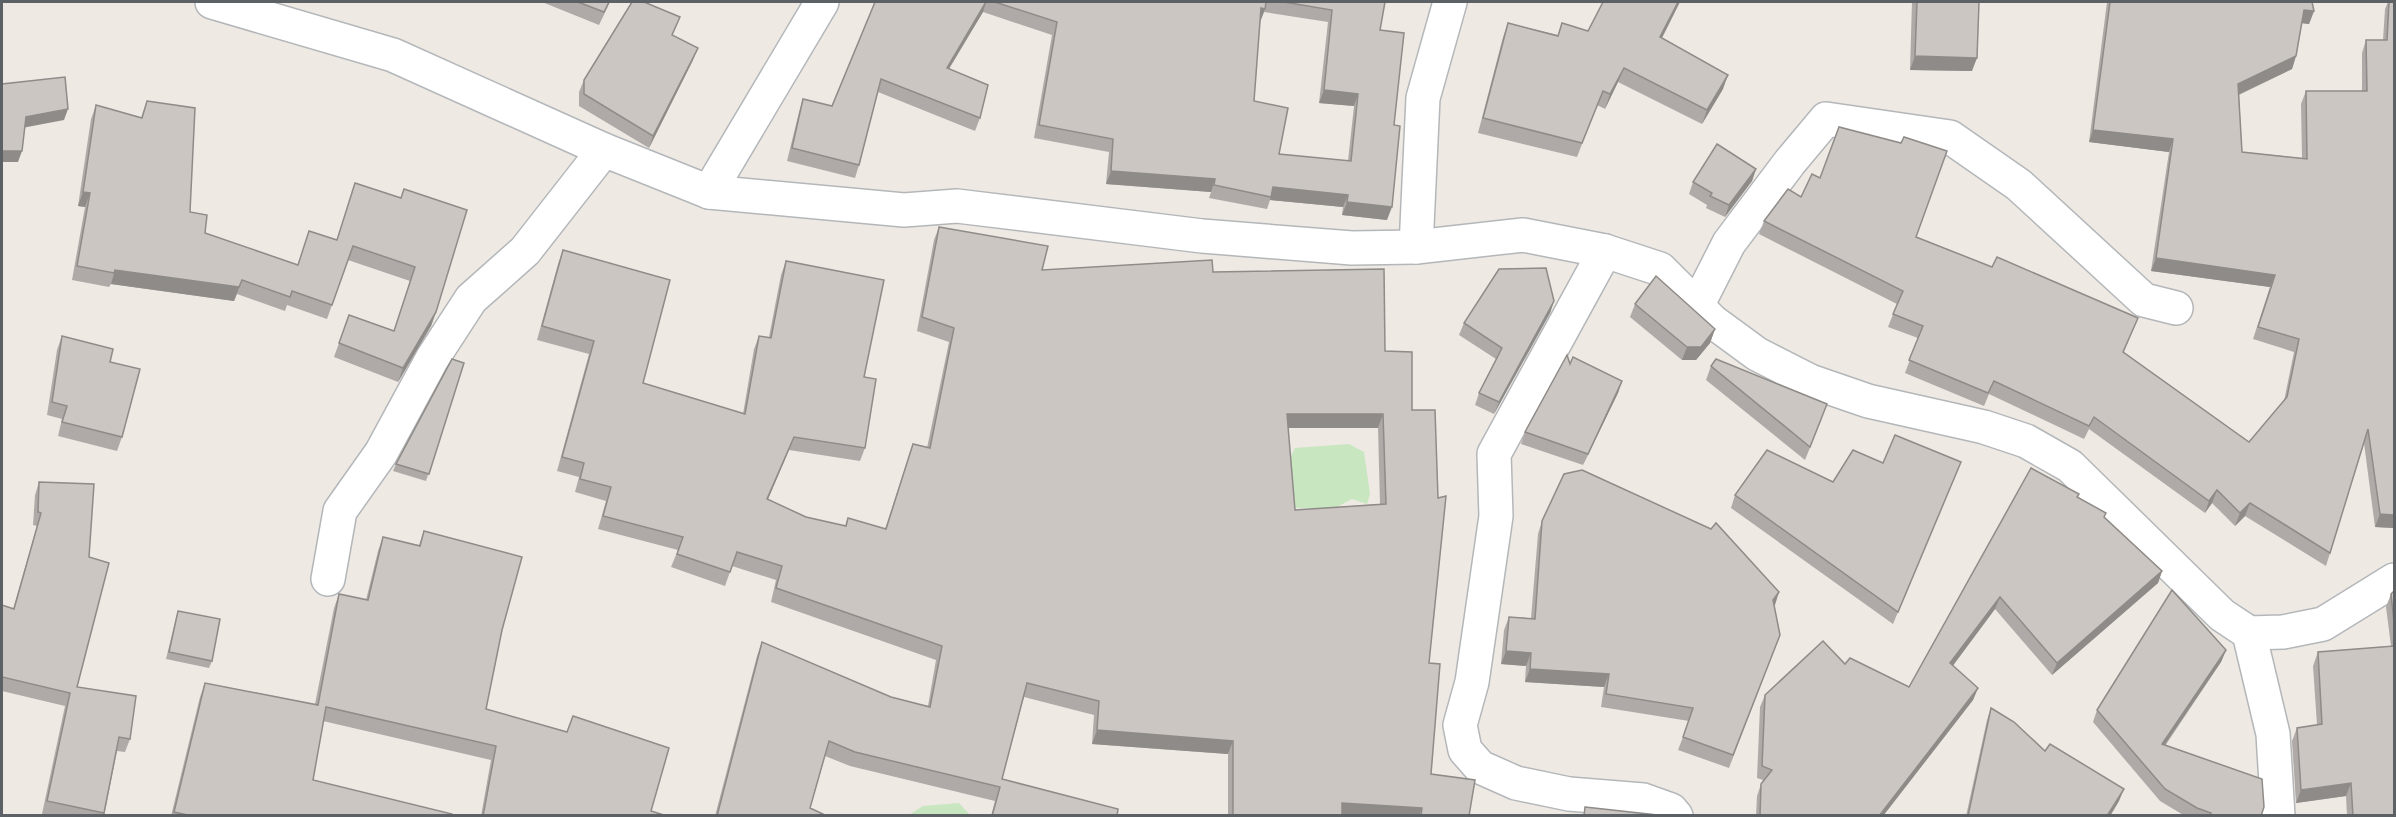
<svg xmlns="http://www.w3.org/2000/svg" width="2396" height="817" font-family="Overpass,sans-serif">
<rect width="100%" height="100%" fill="#eee9e3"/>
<g fill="#c8e6bf">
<polygon points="1349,444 1364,452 1370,494 1367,504 1352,499 1331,510 1285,507 1282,475 1295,448"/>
<polygon points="959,803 970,815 909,815 923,806"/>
</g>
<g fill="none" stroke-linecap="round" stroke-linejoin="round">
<g stroke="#b4b7ba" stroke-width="36">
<g id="minor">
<polyline points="212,2 393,55 604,150 709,192 904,210 957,206 1202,236 1352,248 1416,247 1523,235 1605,251 1660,269 1712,321 1757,354 1810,381 1868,401 1984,427 2026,441 2070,466 2222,615 2249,633 2283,632 2323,624 2394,580"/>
<polyline points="709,192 822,2"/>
<polyline points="1416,247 1423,98 1450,2"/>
<polyline points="1605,251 1494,454 1496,516 1472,682 1460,725 1465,750 1480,767 1516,783 1569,794 1643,800 1671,810 1676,816"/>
<polyline points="1697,306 1729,243 1790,162 1826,119 1950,137 2019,185 2144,300 2176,308"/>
<polyline points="328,579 340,511 381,453 432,359 471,299 525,251 604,150"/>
<polyline points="2249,633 2273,734 2278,816"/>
</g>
</g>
<use href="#minor" stroke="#fff" stroke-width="33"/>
</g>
<g fill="#afaaa7" fill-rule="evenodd">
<polygon points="542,2 610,2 599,25"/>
<path d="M875,2H1385L1380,30L1394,125L1387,220L1342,215L1343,207L1270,200L1267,209L1209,198L1211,192L1106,184L1109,152L1034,138L1052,35L983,12L949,69L980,118L975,131L878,92L859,165L855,178L787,161L799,112L803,99L832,106ZM1264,12L1328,22L1319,103L1354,106L1348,161L1279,154L1254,101L1260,22Z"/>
<polygon points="1912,2 1979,2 1972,71 1910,70"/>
<polygon points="2107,2 2312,2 2314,11 2309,24 2302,23 2296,56 2292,69 2239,95 2242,152 2302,158 2301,104 2306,91 2362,91 2362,53 2366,40 2383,40 2385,9 2388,2 2394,2 2394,528 2375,527 2364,443 2326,566 2245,516 2235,526 2212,503 2205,513 2089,429 2084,439 1989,394 1984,406 1905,373 1918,338 1888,327 1897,304 1759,234 1764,221 1801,197 1916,237 1992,267 2138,318 2124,352 2249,442 2284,401 2294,352 2253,339 2270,287 2151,271 2169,152 2089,142"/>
<polygon points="1508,23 1558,35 1562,23 1588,31 1661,38 1723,89 1702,124 1618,82 1605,109 1597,105 1577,157 1478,133 1503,37"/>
<polygon points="673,36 693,60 649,148 579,106 579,92 584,80"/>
<polygon points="147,101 190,212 205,233 298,265 309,231 336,240 401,198 436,312 431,326 398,382 334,357 349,315 394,331 410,281 348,260 327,319 287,305 285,311 237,294 234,301 111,284 109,287 72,280 85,207 78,206 91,119 96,105 141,118"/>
<polygon points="1756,169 1752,181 1725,217 1706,208 1707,205 1689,194 1693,182"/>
<path d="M939,227L1042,270L1213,272L1385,351L1412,410L1429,663L1431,774L1469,816H1228V754L1092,744L1094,715L1024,697L1002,779L1117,816H991L995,801L850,766L825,756L810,808L827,816H715L757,656L762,642L891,697L928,706L936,660L771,602L776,580L732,566L725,586L671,567L678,550L598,529L606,501L575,492L579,477L557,471L589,354L537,340L558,264L563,250L643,383L743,414L754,349L759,336L769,337L781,275L786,261L864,377L865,448L860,461L789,450L768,499L806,517L845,526L848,518L885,529L913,444L927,448L949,342L917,331L934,240ZM1288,428H1378L1380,504L1295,510Z"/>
<polygon points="1554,301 1550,313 1494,414 1475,405 1479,393 1496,359 1459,335 1464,323"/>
<polygon points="1635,304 1715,329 1710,343 1696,360 1682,360 1630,317"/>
<polygon points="62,336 110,362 122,437 117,451 58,436 62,419 47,415 57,350"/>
<polygon points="464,363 426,481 393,471 396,464"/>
<polygon points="1570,364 1622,381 1618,393 1583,465 1521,444 1525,432"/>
<polygon points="1711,366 1822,418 1805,460 1706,380"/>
<polygon points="1883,463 1956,474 1893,624 1731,508 1735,495 1833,482"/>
<polygon points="39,482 77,687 130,739 125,752 117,751 104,816 47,816 42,814 65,706 2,691 2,605 13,609 37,526 33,525 35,495"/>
<polygon points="2078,497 2105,518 2162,571 2158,583 2052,675 1995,609 1953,665 1978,688 1973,700 1883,816 1756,816 1757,796 1761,784 1763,780 1757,778 1760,707 1765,695 1909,687"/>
<polygon points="1542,521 1774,605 1780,635 1729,768 1678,750 1689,721 1601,707 1604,687 1525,682 1526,666 1501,664 1504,630 1509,617 1531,618 1538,534"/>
<polygon points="424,531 502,630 486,709 651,811 667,816 481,816 491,760 323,721 313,780 452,816 171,816 200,697 205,683 315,704 334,608 339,594 366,600 378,551 383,537 419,545"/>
<polygon points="2394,591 2394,816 2347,816 2346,796 2296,803 2292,741 2297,728 2317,725 2313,666 2318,652 2391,646 2386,607 2391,594"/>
<polygon points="178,611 212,661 209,668 166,659 176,618"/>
<polygon points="2226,650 2221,662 2165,746 2261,816 2185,816 2160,801 2093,722 2097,710"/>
<polygon points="1991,708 2045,751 2119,801 2110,816 1966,816 1987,720"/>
</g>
<g fill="#8e8b88">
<polygon points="986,2 983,12 942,80 947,68"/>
<polygon points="1678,2 1680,2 1655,52 1660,37"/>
<polygon points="1261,8 1265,9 1260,22"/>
<polygon points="2304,10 2314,11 2309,24 2300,23"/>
<polygon points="698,48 693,60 649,148 653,136"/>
<polygon points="1915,56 1977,58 1972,71 1910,70"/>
<polygon points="2296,56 2292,69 2233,97 2238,84"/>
<polygon points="1624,68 1618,82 1605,109 1610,94"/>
<polygon points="1728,75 1723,89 1702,124 1707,110"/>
<polygon points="1324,90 1358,94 1354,106 1319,103"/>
<polygon points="68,109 64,120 22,128 26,117"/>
<polygon points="2093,130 2173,139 2169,152 2089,142"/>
<polygon points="2,151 22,151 18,162 2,162"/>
<polygon points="1756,169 1752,181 1725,217 1729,205"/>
<polygon points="1111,171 1215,179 1211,192 1106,184"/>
<polygon points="1273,187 1348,195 1343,207 1270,200"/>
<polygon points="83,192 90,193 85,207 78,206"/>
<polygon points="1347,202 1392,207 1387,220 1342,215"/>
<polygon points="2156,258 2275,275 2270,287 2151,271"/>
<polygon points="115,270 242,280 234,301 111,284"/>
<polygon points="1554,301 1550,313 1494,414 1499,402"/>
<polygon points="436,312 431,326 398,382 403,368"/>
<polygon points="1715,329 1710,343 1696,360 1682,360 1687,347"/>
<polygon points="1622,381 1618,393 1583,465 1588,454"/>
<polygon points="1287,414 1383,414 1378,428 1282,428"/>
<polygon points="794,437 789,450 762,513 767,499"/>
<polygon points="2217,490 2212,503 2205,513 2209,501"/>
<polygon points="2250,503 2245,516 2235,526 2240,513"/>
<polygon points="2380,514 2394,515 2394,528 2375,527"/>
<polygon points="2162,571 2158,583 2052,675 2057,663"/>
<polygon points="1779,592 1775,605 1768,613 1773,600"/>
<polygon points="2000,597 1995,609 1946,675 1950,663"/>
<polygon points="2226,650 2221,662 2157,756 2162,744"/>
<polygon points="1506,651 1531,653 1526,666 1501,664"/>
<polygon points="1530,669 1609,674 1604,687 1525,682"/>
<polygon points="1978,688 1973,700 1883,816 1879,816"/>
<polygon points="1097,730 1233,741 1228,754 1092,744"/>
<polygon points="2351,783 2346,796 2296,803 2301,790"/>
<polygon points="2124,789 2119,801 2110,816 2107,816"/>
<polygon points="1342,803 1422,808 1419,816 1338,816"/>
</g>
<g fill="#cbc6c2" stroke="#8e8b88" stroke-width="1.5" fill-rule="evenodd">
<polygon points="578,2 609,2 604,12"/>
<polygon points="632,2 644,2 680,17 672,35 698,48 653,136 584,94 584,80"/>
<polygon points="875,2 986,2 947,68 988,85 980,118 881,79 859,165 792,148 803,99 832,106"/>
<polygon points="995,2 1266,2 1265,9 1261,8 1254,101 1288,108 1279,154 1351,161 1358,94 1324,90 1332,10 1284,2 1385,2 1380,30 1404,33 1394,125 1400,126 1392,207 1347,202 1348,195 1273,187 1271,197 1214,185 1215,179 1111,171 1113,139 1039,125 1057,22"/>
<polygon points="1603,2 1678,2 1660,37 1728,75 1707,110 1624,68 1610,94 1603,91 1582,143 1483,118 1508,23 1558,36 1562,23 1588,31"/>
<polygon points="1917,2 1979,2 1977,58 1915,56"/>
<polygon points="2110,2 2312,2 2314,11 2304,10 2296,56 2238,84 2242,152 2307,159 2306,91 2367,91 2366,40 2387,40 2389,2 2394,2 2394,515 2380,514 2368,429 2330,553 2250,503 2240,513 2217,490 2209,501 2094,417 2089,426 1994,381 1988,393 1909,360 1923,326 1893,314 1903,291 1764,221 1788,189 1801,197 1812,174 1820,178 1839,127 1901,143 1904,137 1947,151 1916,237 1992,267 1997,257 2138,318 2123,352 2249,442 2287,397 2299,339 2258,327 2275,275 2156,258 2173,139 2093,130"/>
<polygon points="65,77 68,109 26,117 22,151 2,151 2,84"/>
<polygon points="147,101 195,108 190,212 207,215 205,233 298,265 309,231 337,240 355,183 401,198 404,189 467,210 436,312 403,368 339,343 349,315 394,331 415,267 353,246 332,305 292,291 290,297 242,280 239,287 115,270 114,273 77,266 90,193 83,192 96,105 142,118"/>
<polygon points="1717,144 1756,169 1729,205 1710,196 1712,193 1693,182"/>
<path d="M939,227L1048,246L1042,270L1212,260L1213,272L1384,269L1385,351L1412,352V410H1435L1438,498L1446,496L1429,663L1440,664L1431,774L1475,780L1469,816H1421L1422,808L1342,803V816H1233V741L1097,730L1099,701L1027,683L1002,779L1118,809L1117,816H992L1000,787L855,752L829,741L810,808L827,816H717L762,642L891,697L930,707L942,646L776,588L782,566L737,552L730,572L677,554L683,537L603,516L611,487L580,479L584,463L562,457L594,341L542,326L563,250L670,280L643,383L745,414L759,336L771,338L786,261L884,280L864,377L876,379L865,448L794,437L767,499L806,517L846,526L848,518L886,529L913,444L930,448L954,328L922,317ZM1287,414H1383L1386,504L1295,510Z"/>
<polygon points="1546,268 1554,301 1499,402 1479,393 1502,348 1464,323 1499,269"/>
<polygon points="1656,276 1715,329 1701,347 1687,347 1635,304"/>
<polygon points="62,336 113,349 110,362 140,369 122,437 62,422 67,406 52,402"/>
<polygon points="1567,355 1570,364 1573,357 1622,381 1588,454 1525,432"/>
<polygon points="452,359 464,363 429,474 396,464"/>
<polygon points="1716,359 1827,404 1810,447 1711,366"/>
<polygon points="1895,435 1961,462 1898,612 1735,495 1767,450 1833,482 1853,450 1883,463"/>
<polygon points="2031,468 2079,494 2077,497 2106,513 2104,517 2162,571 2057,663 2000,597 1950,663 1978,688 1879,816 1760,816 1761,784 1772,770 1762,766 1765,695 1823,641 1845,664 1850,658 1909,687"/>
<polygon points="1582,470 1711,529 1716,523 1779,592 1773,600 1780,635 1733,755 1683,737 1693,708 1606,694 1609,674 1530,669 1531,653 1506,651 1509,617 1535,619 1542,521 1564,474"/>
<polygon points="39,482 94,484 89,557 109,563 77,687 136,696 130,739 119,737 104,813 47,801 70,693 2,677 2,605 14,609 41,513 38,512"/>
<polygon points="424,531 522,557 502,630 486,709 567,732 573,716 669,748 651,811 667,816 483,816 496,746 326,707 313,780 452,814 452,816 192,816 174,812 205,683 318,705 339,594 368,600 383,537 420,546"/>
<polygon points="2172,590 2226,650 2162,744 2262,779 2264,807 2261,816 2210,816 2211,813 2197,808 2165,789 2097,710"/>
<polygon points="2394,591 2394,622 2391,594"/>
<polygon points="178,611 220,619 212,661 169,652"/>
<polygon points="2394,646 2394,816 2353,816 2351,783 2301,790 2297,728 2322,724 2318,652"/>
<polygon points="1991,708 2014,722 2045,751 2050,744 2124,789 2107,816 1968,816"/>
<polygon points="1585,807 1657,815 1657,816 1584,816"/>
</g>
<rect width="2396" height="817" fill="none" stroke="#5b6164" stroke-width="6"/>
</svg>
